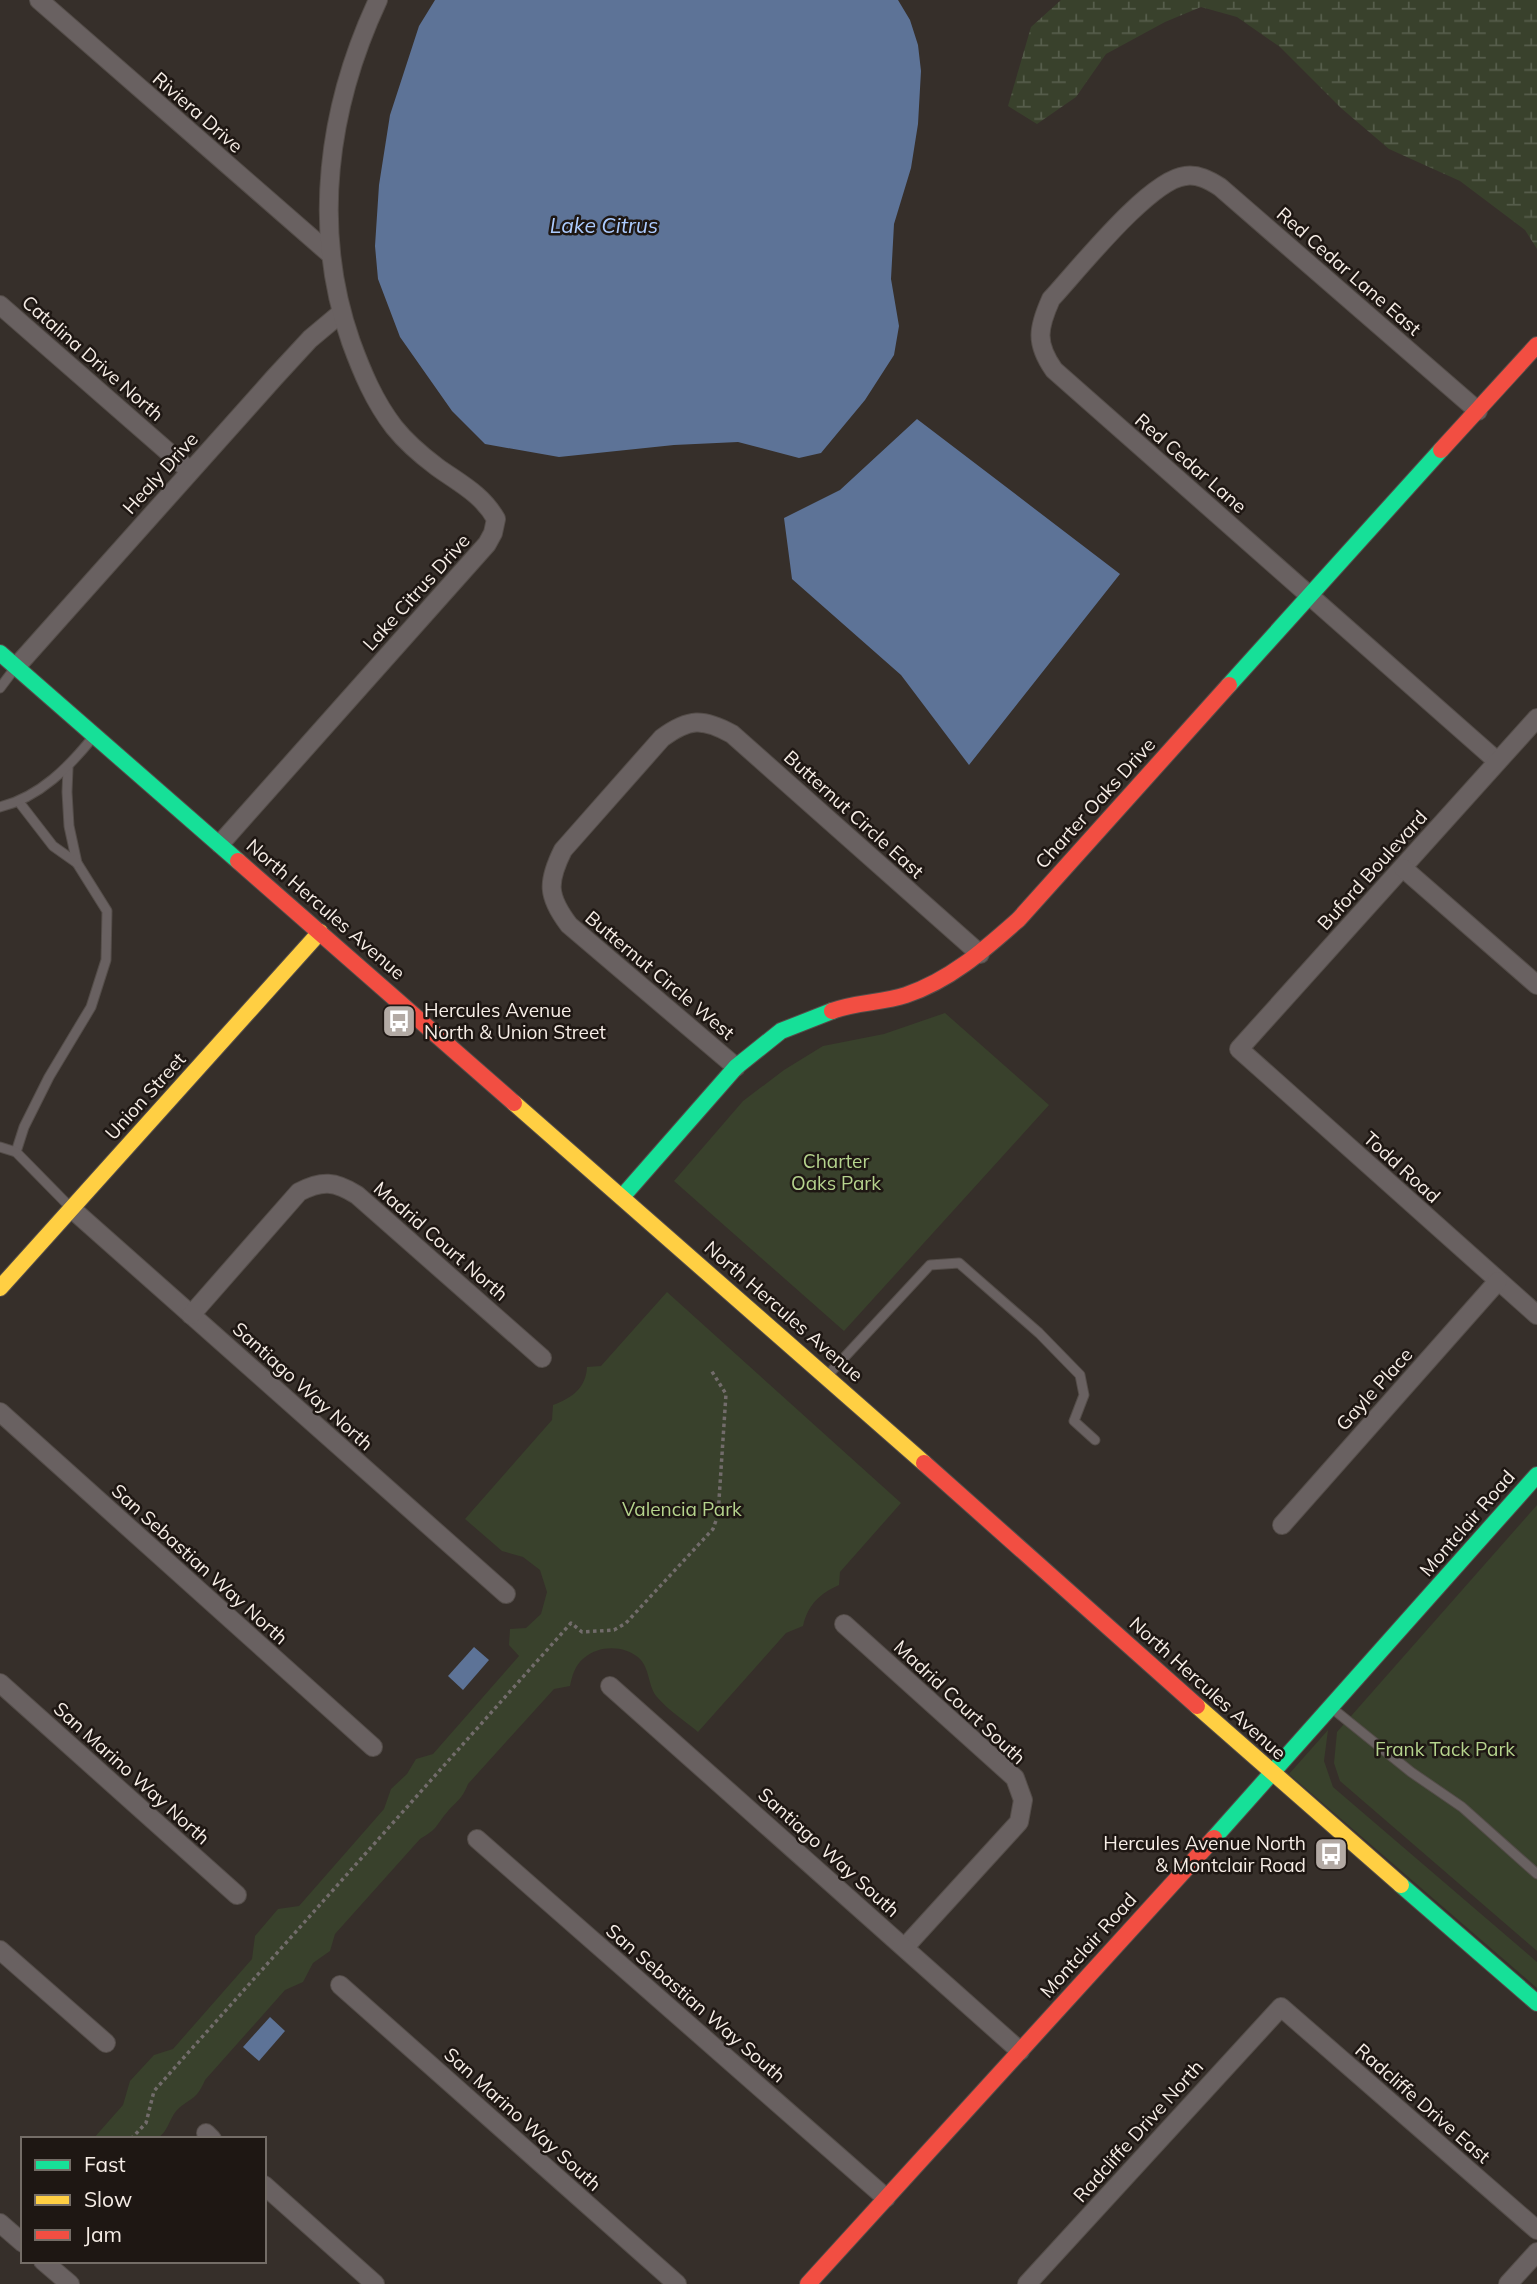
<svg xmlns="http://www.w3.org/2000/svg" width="1537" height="2284" font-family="Mulish,sans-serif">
<defs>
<pattern id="wetland-marsh" width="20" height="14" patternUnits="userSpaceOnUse" patternTransform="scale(1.75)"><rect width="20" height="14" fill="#39412c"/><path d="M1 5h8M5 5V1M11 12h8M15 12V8" fill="none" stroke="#565d4b"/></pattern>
</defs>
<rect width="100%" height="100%" fill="#362f2a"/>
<polygon fill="url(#wetland-marsh)" points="1061,0 1537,0 1537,249 1525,230 1460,181 1389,149 1341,108 1280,47 1237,17 1201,7 1165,22 1106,54 1076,97 1037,124 1008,106 1031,27"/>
<g fill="#39412c">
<polygon points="945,1013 1049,1105 844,1331 674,1181 743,1101 784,1070 823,1046 884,1034"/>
<path d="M667,1292L901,1503L840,1572L839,1585C819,1594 808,1605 803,1626L786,1633L698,1732C685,1721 668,1710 657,1697C648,1687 650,1668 639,1658C624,1645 599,1645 584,1658C575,1665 572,1676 570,1686L554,1689L468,1784C462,1799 458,1800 448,1811C435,1826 439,1828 420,1839L335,1934L330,1951L313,1963L303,1982L285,1990L205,2080C196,2101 191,2097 177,2110C169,2119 168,2133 156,2139H93L123,2105L130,2081L154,2055L173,2049L252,1959L255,1936L278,1909L299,1906L384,1809L391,1789L407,1774L416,1759L433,1754L519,1656L509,1645L510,1629L526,1628L541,1614L547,1592L540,1570L523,1557L502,1551L465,1519L552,1420L553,1405C572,1398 586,1388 587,1367L601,1366Z"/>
<polygon points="1537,1505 1537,1951 1340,1781 1334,1763 1337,1732"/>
<polygon points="1328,1730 1324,1761 1333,1787 1537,1962 1537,1988 1289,1774"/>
</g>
<g fill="#5d7397">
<polygon points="435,0 898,0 910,20 918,45 921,71 918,124 911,168 894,224 891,279 899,326 894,355 865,400 821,453 799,458 738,442 674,445 559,457 485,444 452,411 400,337 378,279 375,246 379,185 390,115 419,26"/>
<polygon points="917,419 1120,574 969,765 901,675 792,579 784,518 840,490"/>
<polygon points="474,1647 489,1660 463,1690 448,1676"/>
<polygon points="270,2017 285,2031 259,2061 243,2047"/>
</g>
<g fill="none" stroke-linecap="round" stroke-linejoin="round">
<g stroke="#544d49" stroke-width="11">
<g id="lane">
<polyline points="0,688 15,668"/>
<polyline points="68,768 67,792 69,826 77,863 107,911 106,960 91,1007 49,1077 24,1127 16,1152 71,1208"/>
<polyline points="19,802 53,846 77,863"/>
<path d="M0,807C40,797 69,767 94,736"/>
<polyline points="0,1147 16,1152"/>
<polyline points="828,1375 930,1265 959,1263 1039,1333 1080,1375 1084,1395 1074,1421 1095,1440"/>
<polyline points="1333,1709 1411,1772 1462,1807 1537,1874"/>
</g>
</g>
<g stroke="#544d49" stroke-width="20">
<g id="street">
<polyline points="39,0 330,254"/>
<polyline points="0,305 190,471"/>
<path d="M1478,411L1220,187C1209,180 1198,174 1185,176C1149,180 1078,270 1051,299C1038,328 1035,343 1054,370L1497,761"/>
<polyline points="16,667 274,378 310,339 341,313"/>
<polyline points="1537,718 1239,1049 1537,1315"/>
<path d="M220,844L487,544L493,533L496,519C482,494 459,483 437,467C421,455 406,442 394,427C374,401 362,372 351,342C311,228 328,107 378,0"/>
<polyline points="1403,868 1537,985"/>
<path d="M736,1067L569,925C547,896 547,882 563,850L662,738C689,718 703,718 732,734L980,954"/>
<polyline points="72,1209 506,1594"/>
<path d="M191,1315L299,1192C322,1180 335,1181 357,1195L542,1358"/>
<polyline points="0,1412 373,1747"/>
<polyline points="1282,1525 1498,1281"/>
<polyline points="844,1624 1015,1778 1023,1800 1019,1822 905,1947"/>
<polyline points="0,1683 237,1895"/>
<polyline points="610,1686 1020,2051"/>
<polyline points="477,1839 886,2198"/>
<polyline points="0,1950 106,2043"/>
<polyline points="340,1985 677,2284"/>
<polyline points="206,2133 212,2139"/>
<polyline points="264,2185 375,2284"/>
<polyline points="0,2223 23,2243"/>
<polyline points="43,2261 70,2284"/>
<polyline points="1027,2284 1281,2007 1537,2230"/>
<polyline points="1508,2284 1537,2252"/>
</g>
</g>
<g stroke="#544d49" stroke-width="18">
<g id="fast">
<polyline points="0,653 238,861"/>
<polyline points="1229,685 1441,450"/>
<polyline points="622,1197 736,1067 781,1031 832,1011"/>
<polyline points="1214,1838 1537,1475"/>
<polyline points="1401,1885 1537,2003"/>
</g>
</g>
<g stroke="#544d49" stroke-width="18">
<g id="slow">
<polyline points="514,1103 924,1463"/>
<polyline points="0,1288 320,932"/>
<polyline points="1197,1706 1401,1885"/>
</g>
</g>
<g stroke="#544d49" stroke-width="18">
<g id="jam">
<polyline points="1441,450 1537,345"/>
<polyline points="238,861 514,1103"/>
<path d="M832,1011C855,1002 882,1003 906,995C951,980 985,949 1019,919L1229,685"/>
<polyline points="924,1463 1197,1706"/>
<polyline points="808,2284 1214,1838"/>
</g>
</g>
<polyline stroke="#726c6b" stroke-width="3.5" stroke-dasharray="3.5 3.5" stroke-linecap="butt" points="131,2139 146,2123 154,2091 571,1623 582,1632 614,1630 626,1623 713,1529 718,1515 726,1394 711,1370"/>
<use href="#lane" stroke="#696161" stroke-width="9"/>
<use href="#street" stroke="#696161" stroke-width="18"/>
<use href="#fast" stroke="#16e098" stroke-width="16"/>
<use href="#slow" stroke="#ffcf43" stroke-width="16"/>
<use href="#jam" stroke="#f24e42" stroke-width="16"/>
</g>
<defs>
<g id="bus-square" transform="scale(1.75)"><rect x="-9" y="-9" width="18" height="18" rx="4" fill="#b3aaa4" stroke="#1e1713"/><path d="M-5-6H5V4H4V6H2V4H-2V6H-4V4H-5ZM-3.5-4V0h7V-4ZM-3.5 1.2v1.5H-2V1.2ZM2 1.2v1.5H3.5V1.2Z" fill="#fff"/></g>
</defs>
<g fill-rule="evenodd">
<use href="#bus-square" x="399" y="1021"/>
<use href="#bus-square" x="1331" y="1854"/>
</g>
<g text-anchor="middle" stroke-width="5" stroke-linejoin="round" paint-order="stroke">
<g font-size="19" fill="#f6ede6" stroke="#1e1713">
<text transform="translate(198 112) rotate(41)" y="7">Riviera Drive</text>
<text transform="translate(1349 271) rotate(41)" y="7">Red Cedar Lane East</text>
<text transform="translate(93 358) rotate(41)" y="7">Catalina Drive North</text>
<text transform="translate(1191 463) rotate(41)" y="7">Red Cedar Lane</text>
<text transform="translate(160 473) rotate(-48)" y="7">Healy Drive</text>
<text transform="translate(416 592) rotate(-48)" y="7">Lake Citrus Drive</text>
<text transform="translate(1095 803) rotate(-48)" y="7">Charter Oaks Drive</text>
<text transform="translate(854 814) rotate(42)" y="7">Butternut Circle East</text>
<text transform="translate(1372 870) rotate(-48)" y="7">Buford Boulevard</text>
<text transform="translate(326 909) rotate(41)" y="7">North Hercules Avenue</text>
<text transform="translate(660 975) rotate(40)" y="7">Butternut Circle West</text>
<text transform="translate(145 1096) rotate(-48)" y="7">Union Street</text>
<text transform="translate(1402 1167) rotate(42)" y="7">Todd Road</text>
<text transform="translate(441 1241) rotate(41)" y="7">Madrid Court North</text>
<text transform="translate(784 1311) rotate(41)" y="7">North Hercules Avenue</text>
<text transform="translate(303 1386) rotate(42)" y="7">Santiago Way North</text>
<text transform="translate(1374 1389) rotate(-48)" y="7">Gayle Place</text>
<text transform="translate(1467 1523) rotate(-49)" y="7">Montclair Road</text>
<text transform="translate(200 1564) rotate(42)" y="7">San Sebastian Way North</text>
<text transform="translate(1208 1688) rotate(42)" y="7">North Hercules Avenue</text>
<text transform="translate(960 1702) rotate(43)" y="7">Madrid Court South</text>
<text transform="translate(132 1773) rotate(42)" y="7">San Marino Way North</text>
<text transform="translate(829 1852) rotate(42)" y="7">Santiago Way South</text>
<text transform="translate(1088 1945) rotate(-48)" y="7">Montclair Road</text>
<text transform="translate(696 2003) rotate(41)" y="7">San Sebastian Way South</text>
<text transform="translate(1423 2103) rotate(41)" y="7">Radcliffe Drive East</text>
<text transform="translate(523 2119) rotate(42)" y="7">San Marino Way South</text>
<text transform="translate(1138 2131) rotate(-48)" y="7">Radcliffe Drive North</text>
</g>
<g font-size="19" fill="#f6ede6" stroke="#1e1713" text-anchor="start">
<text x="424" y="1017">Hercules Avenue<tspan x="424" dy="22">North &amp; Union Street</tspan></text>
<text x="1306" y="1850" text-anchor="end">Hercules Avenue North<tspan x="1306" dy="22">&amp; Montclair Road</tspan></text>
</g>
<g font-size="19" fill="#b5d38d" stroke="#1e1713">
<text x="836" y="1168">Charter<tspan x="836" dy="22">Oaks Park</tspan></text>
<text x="682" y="1516">Valencia Park</text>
<text x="1445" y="1756">Frank Tack Park</text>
</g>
<g font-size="21" font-style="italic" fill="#adccff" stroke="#1e1713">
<text x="604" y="233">Lake Citrus</text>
</g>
</g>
<rect x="21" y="2137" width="245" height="126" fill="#1e1713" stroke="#746d67" stroke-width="2"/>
<rect x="35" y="2160" width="35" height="10" fill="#16e098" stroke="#746d67" stroke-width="2"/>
<text x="84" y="2172" font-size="21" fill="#f6ede6">Fast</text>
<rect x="35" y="2195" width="35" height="10" fill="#ffcf43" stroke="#746d67" stroke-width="2"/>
<text x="84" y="2207" font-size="21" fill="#f6ede6">Slow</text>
<rect x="35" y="2230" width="35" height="10" fill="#f24e42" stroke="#746d67" stroke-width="2"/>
<text x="84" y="2242" font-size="21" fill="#f6ede6">Jam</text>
</svg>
